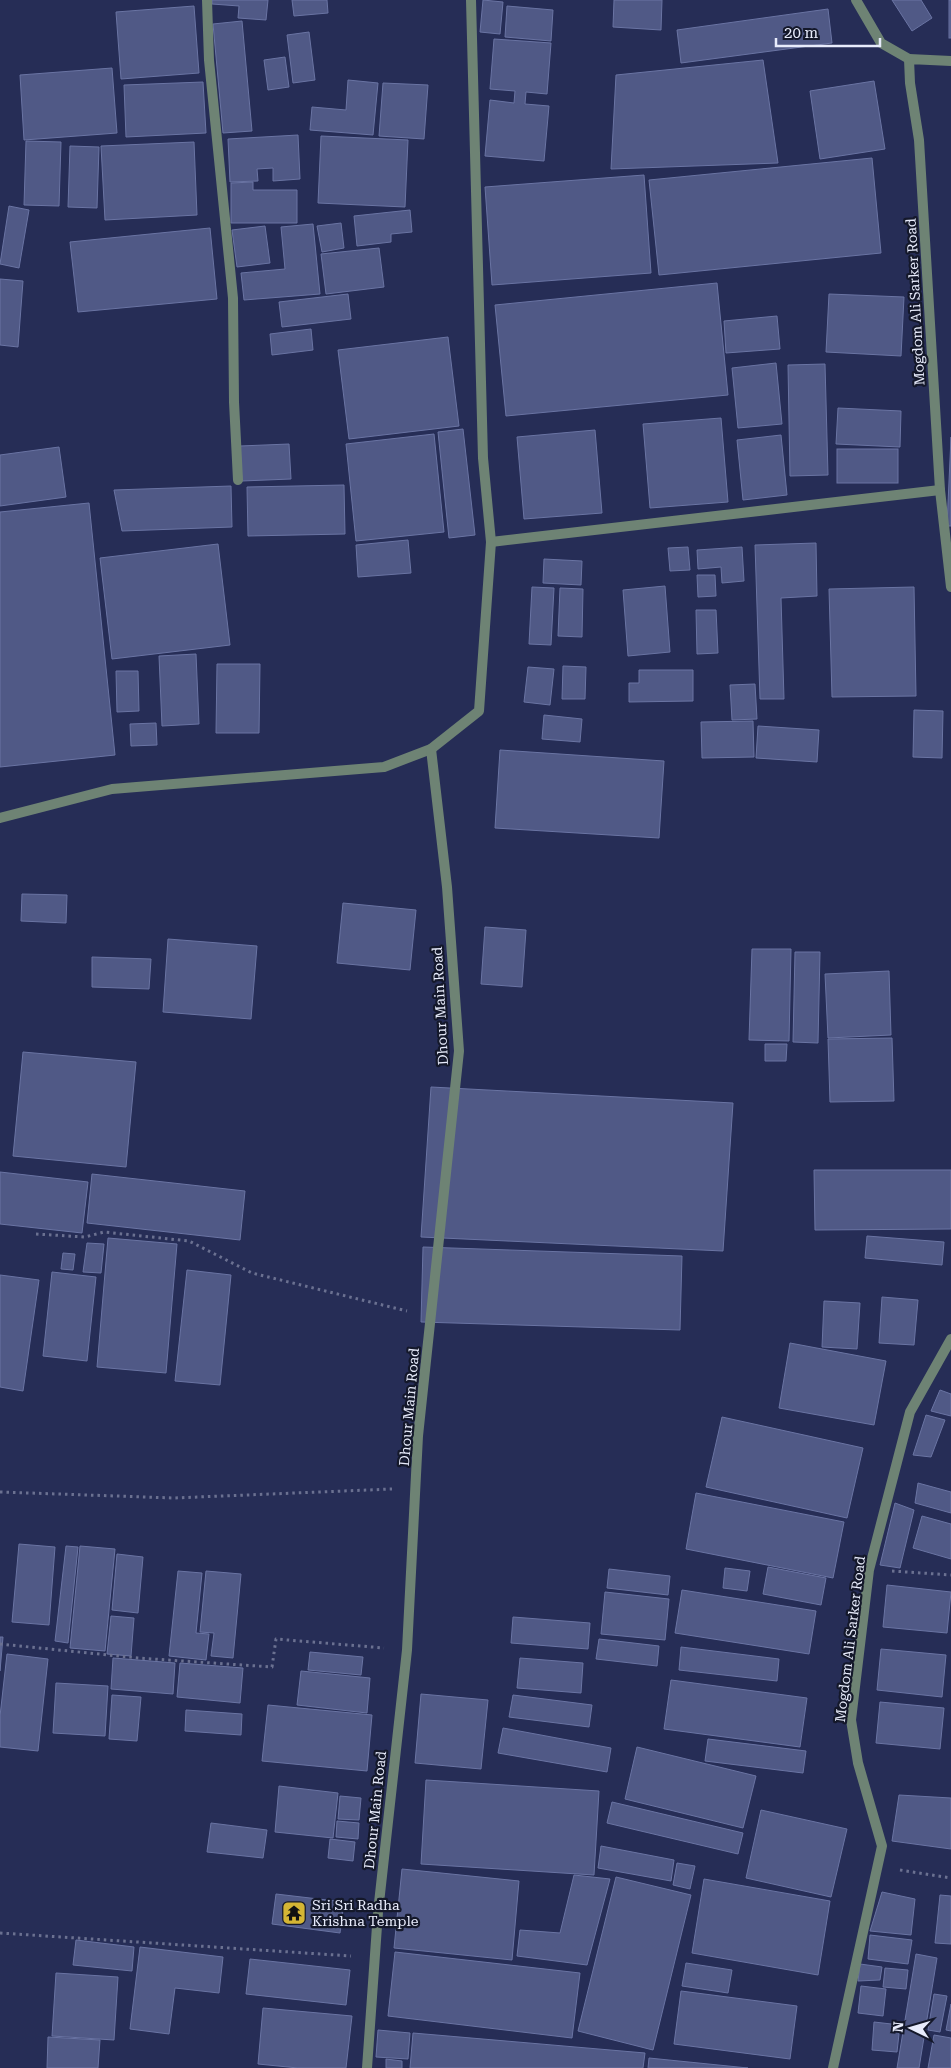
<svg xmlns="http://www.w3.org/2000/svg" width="951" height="2068" font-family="'Roboto Serif',serif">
<rect width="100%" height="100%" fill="#262d56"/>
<g fill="#505986" stroke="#6a74a3">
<polygon points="212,0 268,0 266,20 238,18 239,6 212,4"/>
<polygon points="292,0 327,0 328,13 294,16"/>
<polygon points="483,0 503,2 500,34 480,32"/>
<polygon points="614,0 662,0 661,30 613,27"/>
<polygon points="892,0 921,0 932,18 912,31"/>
<rect x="949" y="0" width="2" height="38"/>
<polygon points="194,6 199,73 121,79 116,12"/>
<polygon points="507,6 553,10 551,41 505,37"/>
<polygon points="828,9 832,43 681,63 677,30"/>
<polygon points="242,21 252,131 223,133 213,24"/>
<polygon points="309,32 315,80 293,83 287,35"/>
<polygon points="494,39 551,43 547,94 526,92 525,104 549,106 544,161 485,156 490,100 514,103 515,91 490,89"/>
<polygon points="285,57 289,87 268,90 264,60"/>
<polygon points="763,60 778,163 611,169 616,75"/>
<polygon points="112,68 117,133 24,140 20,75"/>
<polygon points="348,80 378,83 373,135 310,130 312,107 346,110"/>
<polygon points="874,81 885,149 820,159 810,91"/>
<polygon points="203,82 206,133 126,137 124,85"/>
<polygon points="383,83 428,85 424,139 379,136"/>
<polygon points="298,135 300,179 273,181 273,168 257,169 258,181 230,182 228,139"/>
<polygon points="321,136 408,140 405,207 318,203"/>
<polygon points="26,141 61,142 59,206 24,205"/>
<polygon points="194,142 197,215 105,220 101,146"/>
<polygon points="70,146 99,147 97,208 68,207"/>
<polygon points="872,158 881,253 659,275 649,180"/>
<polygon points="644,175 651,273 492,285 485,187"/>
<polygon points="253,182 253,190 297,190 297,223 231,223 231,183"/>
<polygon points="9,206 29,210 19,268 0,264"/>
<polygon points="410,210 412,232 391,234 391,242 357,246 354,216"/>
<polygon points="341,223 344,248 322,252 317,226"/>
<polygon points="313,224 320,294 244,300 241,273 285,269 281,227"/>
<polygon points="265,226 270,263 237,267 232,230"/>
<polygon points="210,228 217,299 78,312 70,242"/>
<polygon points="379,248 384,287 326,294 321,254"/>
<polygon points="0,279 23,281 18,347 0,345"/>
<polygon points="717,283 728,395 506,416 495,305"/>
<polygon points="348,294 351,319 282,327 279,302"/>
<polygon points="829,294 904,297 901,356 826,352"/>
<polygon points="777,316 780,349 726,353 724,321"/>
<polygon points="311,329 313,350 272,355 270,334"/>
<polygon points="448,337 459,426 349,439 338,350"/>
<polygon points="776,363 782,424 738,428 732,368"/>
<polygon points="825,364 828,475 790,476 788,365"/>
<polygon points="838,408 901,411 900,447 836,444"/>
<polygon points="721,418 728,502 650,508 643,424"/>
<polygon points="463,429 475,535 449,538 438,432"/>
<polygon points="595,430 602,513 524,519 517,437"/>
<polygon points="434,434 444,532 356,541 346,444"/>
<polygon points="781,435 787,495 743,500 737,440"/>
<polygon points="951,437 951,526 947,526"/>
<polygon points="289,444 291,479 242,481 240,446"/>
<polygon points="59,447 66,497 0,506 0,455"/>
<rect x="837" y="449" width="61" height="34"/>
<polygon points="344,485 345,534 248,536 247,487"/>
<polygon points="231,486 232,527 122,531 114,490"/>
<polygon points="89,503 115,755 0,767 0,512"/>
<polygon points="408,540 411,573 358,577 356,545"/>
<polygon points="816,543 817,596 781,598 784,699 760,699 755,545"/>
<polygon points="218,544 230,645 112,659 100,558"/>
<polygon points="688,547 690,570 670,571 668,548"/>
<polygon points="742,547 744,581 722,583 721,567 698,569 697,550"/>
<polygon points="544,559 582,561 581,585 543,583"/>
<polygon points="697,575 715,575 716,596 698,597"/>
<polygon points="665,586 670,652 628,656 623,590"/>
<polygon points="532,587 554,588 551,645 529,644"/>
<polygon points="914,587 916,696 832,697 829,589"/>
<polygon points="560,588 583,589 582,637 558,636"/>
<polygon points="696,610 716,610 718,653 697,654"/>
<polygon points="196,654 199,724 162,726 159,656"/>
<polygon points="217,664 260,664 259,733 216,733"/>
<polygon points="563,666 586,667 585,699 562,699"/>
<polygon points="528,667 554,669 550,705 524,702"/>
<polygon points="639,670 693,670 693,701 629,702 629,683 639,683"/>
<polygon points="116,671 138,671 139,711 117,712"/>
<polygon points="755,684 757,719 732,720 730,685"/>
<polygon points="914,710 943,711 942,758 913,757"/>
<polygon points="544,715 582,719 580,742 542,739"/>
<polygon points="753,721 754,757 702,758 701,722"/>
<polygon points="156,723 157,745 131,746 130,724"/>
<polygon points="758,726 819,730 817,762 756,758"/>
<polygon points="500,750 664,761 659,838 495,828"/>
<polygon points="22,894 67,895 66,923 21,921"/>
<polygon points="343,903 416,910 410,970 337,963"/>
<polygon points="485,927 526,930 522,987 481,984"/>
<polygon points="168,939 257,946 251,1019 163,1012"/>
<polygon points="752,949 791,949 789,1041 749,1040"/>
<polygon points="795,952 820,952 818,1043 793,1042"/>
<polygon points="92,957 151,959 149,989 92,987"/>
<polygon points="889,971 891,1035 828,1038 825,974"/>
<polygon points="892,1038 894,1101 830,1102 828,1039"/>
<polygon points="765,1044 787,1044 786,1061 765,1061"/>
<polygon points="23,1052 136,1062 126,1167 13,1156"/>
<polygon points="431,1087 733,1103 723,1251 421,1237"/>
<polygon points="814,1170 951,1170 951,1229 815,1230"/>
<polygon points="0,1172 88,1182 82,1233 0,1224"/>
<polygon points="92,1174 245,1191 240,1240 87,1223"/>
<polygon points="867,1236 944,1242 942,1265 865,1258"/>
<polygon points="108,1238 177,1244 166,1373 97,1367"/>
<polygon points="87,1243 104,1244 101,1273 83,1272"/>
<polygon points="423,1247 682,1256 680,1330 421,1322"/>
<polygon points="63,1253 75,1254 73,1270 61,1269"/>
<polygon points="187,1270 231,1275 220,1385 175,1381"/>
<polygon points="52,1272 96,1277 87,1361 43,1356"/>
<polygon points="0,1275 39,1280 23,1391 0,1387"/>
<polygon points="882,1297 918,1300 914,1345 879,1343"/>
<polygon points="824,1301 860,1303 857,1349 822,1347"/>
<polygon points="790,1343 886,1361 874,1425 779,1408"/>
<polygon points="940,1390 951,1394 951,1416 931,1411"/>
<polygon points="926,1415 945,1420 931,1457 913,1455"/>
<polygon points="722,1417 863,1448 847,1518 706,1487"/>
<polygon points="918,1483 951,1492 951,1513 915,1503"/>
<polygon points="696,1493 844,1522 833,1578 686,1549"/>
<polygon points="895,1503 914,1510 900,1568 880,1565"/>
<polygon points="922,1516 951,1524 951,1559 913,1548"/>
<polygon points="19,1544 55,1547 49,1625 12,1622"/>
<polygon points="66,1546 78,1547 68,1643 55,1641"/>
<polygon points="80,1546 115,1549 105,1651 70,1648"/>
<polygon points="117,1554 143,1557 138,1613 112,1610"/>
<polygon points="768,1567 826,1578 821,1605 763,1594"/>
<polygon points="725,1568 750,1571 747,1591 723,1588"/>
<polygon points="609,1569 670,1576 668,1595 607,1588"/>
<polygon points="178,1571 202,1573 196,1633 209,1634 206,1660 169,1656"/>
<polygon points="206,1571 241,1574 233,1658 211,1656 214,1633 200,1632"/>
<polygon points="887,1585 951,1592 947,1633 883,1627"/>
<polygon points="682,1590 816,1611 809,1654 675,1633"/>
<polygon points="605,1592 669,1599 665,1640 601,1634"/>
<polygon points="111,1616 134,1618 131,1656 107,1654"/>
<polygon points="513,1617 590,1623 588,1649 511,1643"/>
<polygon points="0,1637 3,1637 0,1671"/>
<polygon points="599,1639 659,1646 657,1666 596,1659"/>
<polygon points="681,1647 779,1659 777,1681 679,1670"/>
<polygon points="881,1649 946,1655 942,1697 877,1690"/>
<polygon points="310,1652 363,1657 361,1675 308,1670"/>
<polygon points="7,1654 48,1659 38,1751 0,1747 0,1716"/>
<polygon points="113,1658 175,1663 173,1694 111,1689"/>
<polygon points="520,1658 583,1663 581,1693 517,1688"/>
<polygon points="180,1663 243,1668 240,1703 177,1697"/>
<polygon points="301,1671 370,1678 367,1713 297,1705"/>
<polygon points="671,1680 807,1698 800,1747 664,1729"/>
<polygon points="56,1683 108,1686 105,1736 53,1733"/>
<polygon points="421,1694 488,1700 481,1769 415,1763"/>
<polygon points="112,1695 141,1697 137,1741 109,1739"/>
<polygon points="513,1695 592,1705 589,1727 509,1717"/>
<polygon points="880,1702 944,1708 940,1749 876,1743"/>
<polygon points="268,1705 372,1715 367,1771 262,1761"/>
<polygon points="186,1710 242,1714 241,1735 185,1731"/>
<polygon points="503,1728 611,1748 607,1772 498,1753"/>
<polygon points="708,1739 806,1751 803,1773 705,1761"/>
<polygon points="637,1747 756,1776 743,1828 625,1799"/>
<polygon points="426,1780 599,1791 594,1875 421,1864"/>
<polygon points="279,1786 338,1793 333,1838 275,1832"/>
<polygon points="899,1795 951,1798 951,1849 892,1841"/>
<polygon points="340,1796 361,1798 359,1820 338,1819"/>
<polygon points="612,1802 743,1833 738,1854 607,1823"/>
<polygon points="761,1810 847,1829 831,1897 746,1878"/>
<polygon points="337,1821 359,1823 358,1839 336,1837"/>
<polygon points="211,1823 267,1830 263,1858 207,1852"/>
<polygon points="330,1839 355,1842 353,1861 328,1858"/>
<polygon points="601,1846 674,1860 671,1881 598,1868"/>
<polygon points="677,1863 695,1866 690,1889 673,1885"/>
<polygon points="402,1869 519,1881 512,1960 394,1948"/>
<polygon points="574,1875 610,1879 587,1965 517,1956 520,1930 560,1933"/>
<polygon points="616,1877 691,1895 653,2050 578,2031"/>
<polygon points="704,1879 830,1901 818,1975 692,1953"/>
<polygon points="882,1892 915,1899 911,1935 870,1931"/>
<polygon points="276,1894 344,1902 340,1933 272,1924"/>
<polygon points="940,1895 951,1896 951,1944 935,1943"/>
<polygon points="870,1935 912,1940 908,1964 868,1959"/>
<polygon points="76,1940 134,1947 132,1971 73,1965"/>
<polygon points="140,1947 223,1957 219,1993 175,1988 169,2034 130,2029"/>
<polygon points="395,1952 580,1973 572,2038 388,2016"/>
<polygon points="916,1954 937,1958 919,2068 897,2068"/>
<polygon points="250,1959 350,1970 346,2005 246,1994"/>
<polygon points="686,1963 732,1970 728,1993 682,1986"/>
<polygon points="860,1964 882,1967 880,1980 858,1981"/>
<polygon points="885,1968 908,1970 906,1989 883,1987"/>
<polygon points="56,1973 118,1977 114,2040 52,2036"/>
<polygon points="861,1986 886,1989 883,2016 858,2013"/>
<polygon points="681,1991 797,2006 790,2059 674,2044"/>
<polygon points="934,1994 947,1996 940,2032 928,2030"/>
<polygon points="951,2004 951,2031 946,2030"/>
<polygon points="263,2008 352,2016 346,2068 298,2068 258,2064"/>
<polygon points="874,2022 900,2025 897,2052 872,2050"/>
<polygon points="378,2030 410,2033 408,2059 376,2057"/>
<polygon points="413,2033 645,2053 643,2068 410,2068"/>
<polygon points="934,2035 951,2038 951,2068 928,2068"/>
<polygon points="48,2037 100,2040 98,2068 47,2068"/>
<polygon points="649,2058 748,2068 648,2068"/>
<polygon points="386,2059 402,2061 402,2068 386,2068"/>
</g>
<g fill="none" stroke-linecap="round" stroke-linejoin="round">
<g stroke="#6b7191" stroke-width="3" stroke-dasharray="2.5 4" stroke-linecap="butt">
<polyline points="36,1234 85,1237 104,1232 189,1241 252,1273 407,1311"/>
<polyline points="0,1492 174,1498 392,1489"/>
<polyline points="892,1571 951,1575"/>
<polyline points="0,1644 138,1658 272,1667 276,1639 384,1648"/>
<polyline points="900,1870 951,1878"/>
<polyline points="0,1933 351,1956"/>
</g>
<g stroke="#6e8374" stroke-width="10">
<polyline points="207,0 209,60 233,298 234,402 238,480"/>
<polyline points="856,0 881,43 909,59"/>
<polyline points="951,61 909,59 910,83 919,140 940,490 951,587"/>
<polyline points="491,542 940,490"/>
<polyline points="0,818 112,789 384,767 431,749 479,711 491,542 483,458 471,0"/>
<polyline points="367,2068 378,1912 407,1650 418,1436 459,1051 447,887 431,749"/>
<polyline points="833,2068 882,1846 858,1763 851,1720 869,1570 910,1412 951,1339"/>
</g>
</g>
<defs>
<g id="temple-square" transform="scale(1.25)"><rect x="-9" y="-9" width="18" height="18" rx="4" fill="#d5b534" stroke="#14182a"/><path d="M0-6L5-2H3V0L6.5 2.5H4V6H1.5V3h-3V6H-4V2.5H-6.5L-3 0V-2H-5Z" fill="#111"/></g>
</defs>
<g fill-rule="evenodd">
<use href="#temple-square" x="294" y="1913"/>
</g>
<g text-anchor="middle" stroke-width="4.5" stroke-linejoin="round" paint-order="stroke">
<g font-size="14" fill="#e8ecfc" stroke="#14182a">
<text transform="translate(915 302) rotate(-93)" y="5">Mogdom Ali Sarker Road</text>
<text transform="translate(440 1006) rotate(-93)" y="5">Dhour Main Road</text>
<text transform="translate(409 1407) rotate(-85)" y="5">Dhour Main Road</text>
<text transform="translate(850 1639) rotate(-83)" y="5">Mogdom Ali Sarker Road</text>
<text transform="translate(375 1810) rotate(-84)" y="5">Dhour Main Road</text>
</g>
<g font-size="14" fill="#e8ecfc" stroke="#14182a" text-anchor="start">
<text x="312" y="1910">Sri Sri Radha<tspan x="312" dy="16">Krishna Temple</tspan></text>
</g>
</g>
<g transform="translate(911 2028) rotate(275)" stroke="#14182a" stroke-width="4" paint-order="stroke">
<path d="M0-4L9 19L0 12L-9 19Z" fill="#e8ecfc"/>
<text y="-8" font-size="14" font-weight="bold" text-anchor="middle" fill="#e8ecfc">N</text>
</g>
<path d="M776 38v8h104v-8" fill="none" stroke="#e8ecfc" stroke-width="2.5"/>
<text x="784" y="38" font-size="15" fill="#e8ecfc" stroke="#14182a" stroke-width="4" paint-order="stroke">20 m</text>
</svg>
